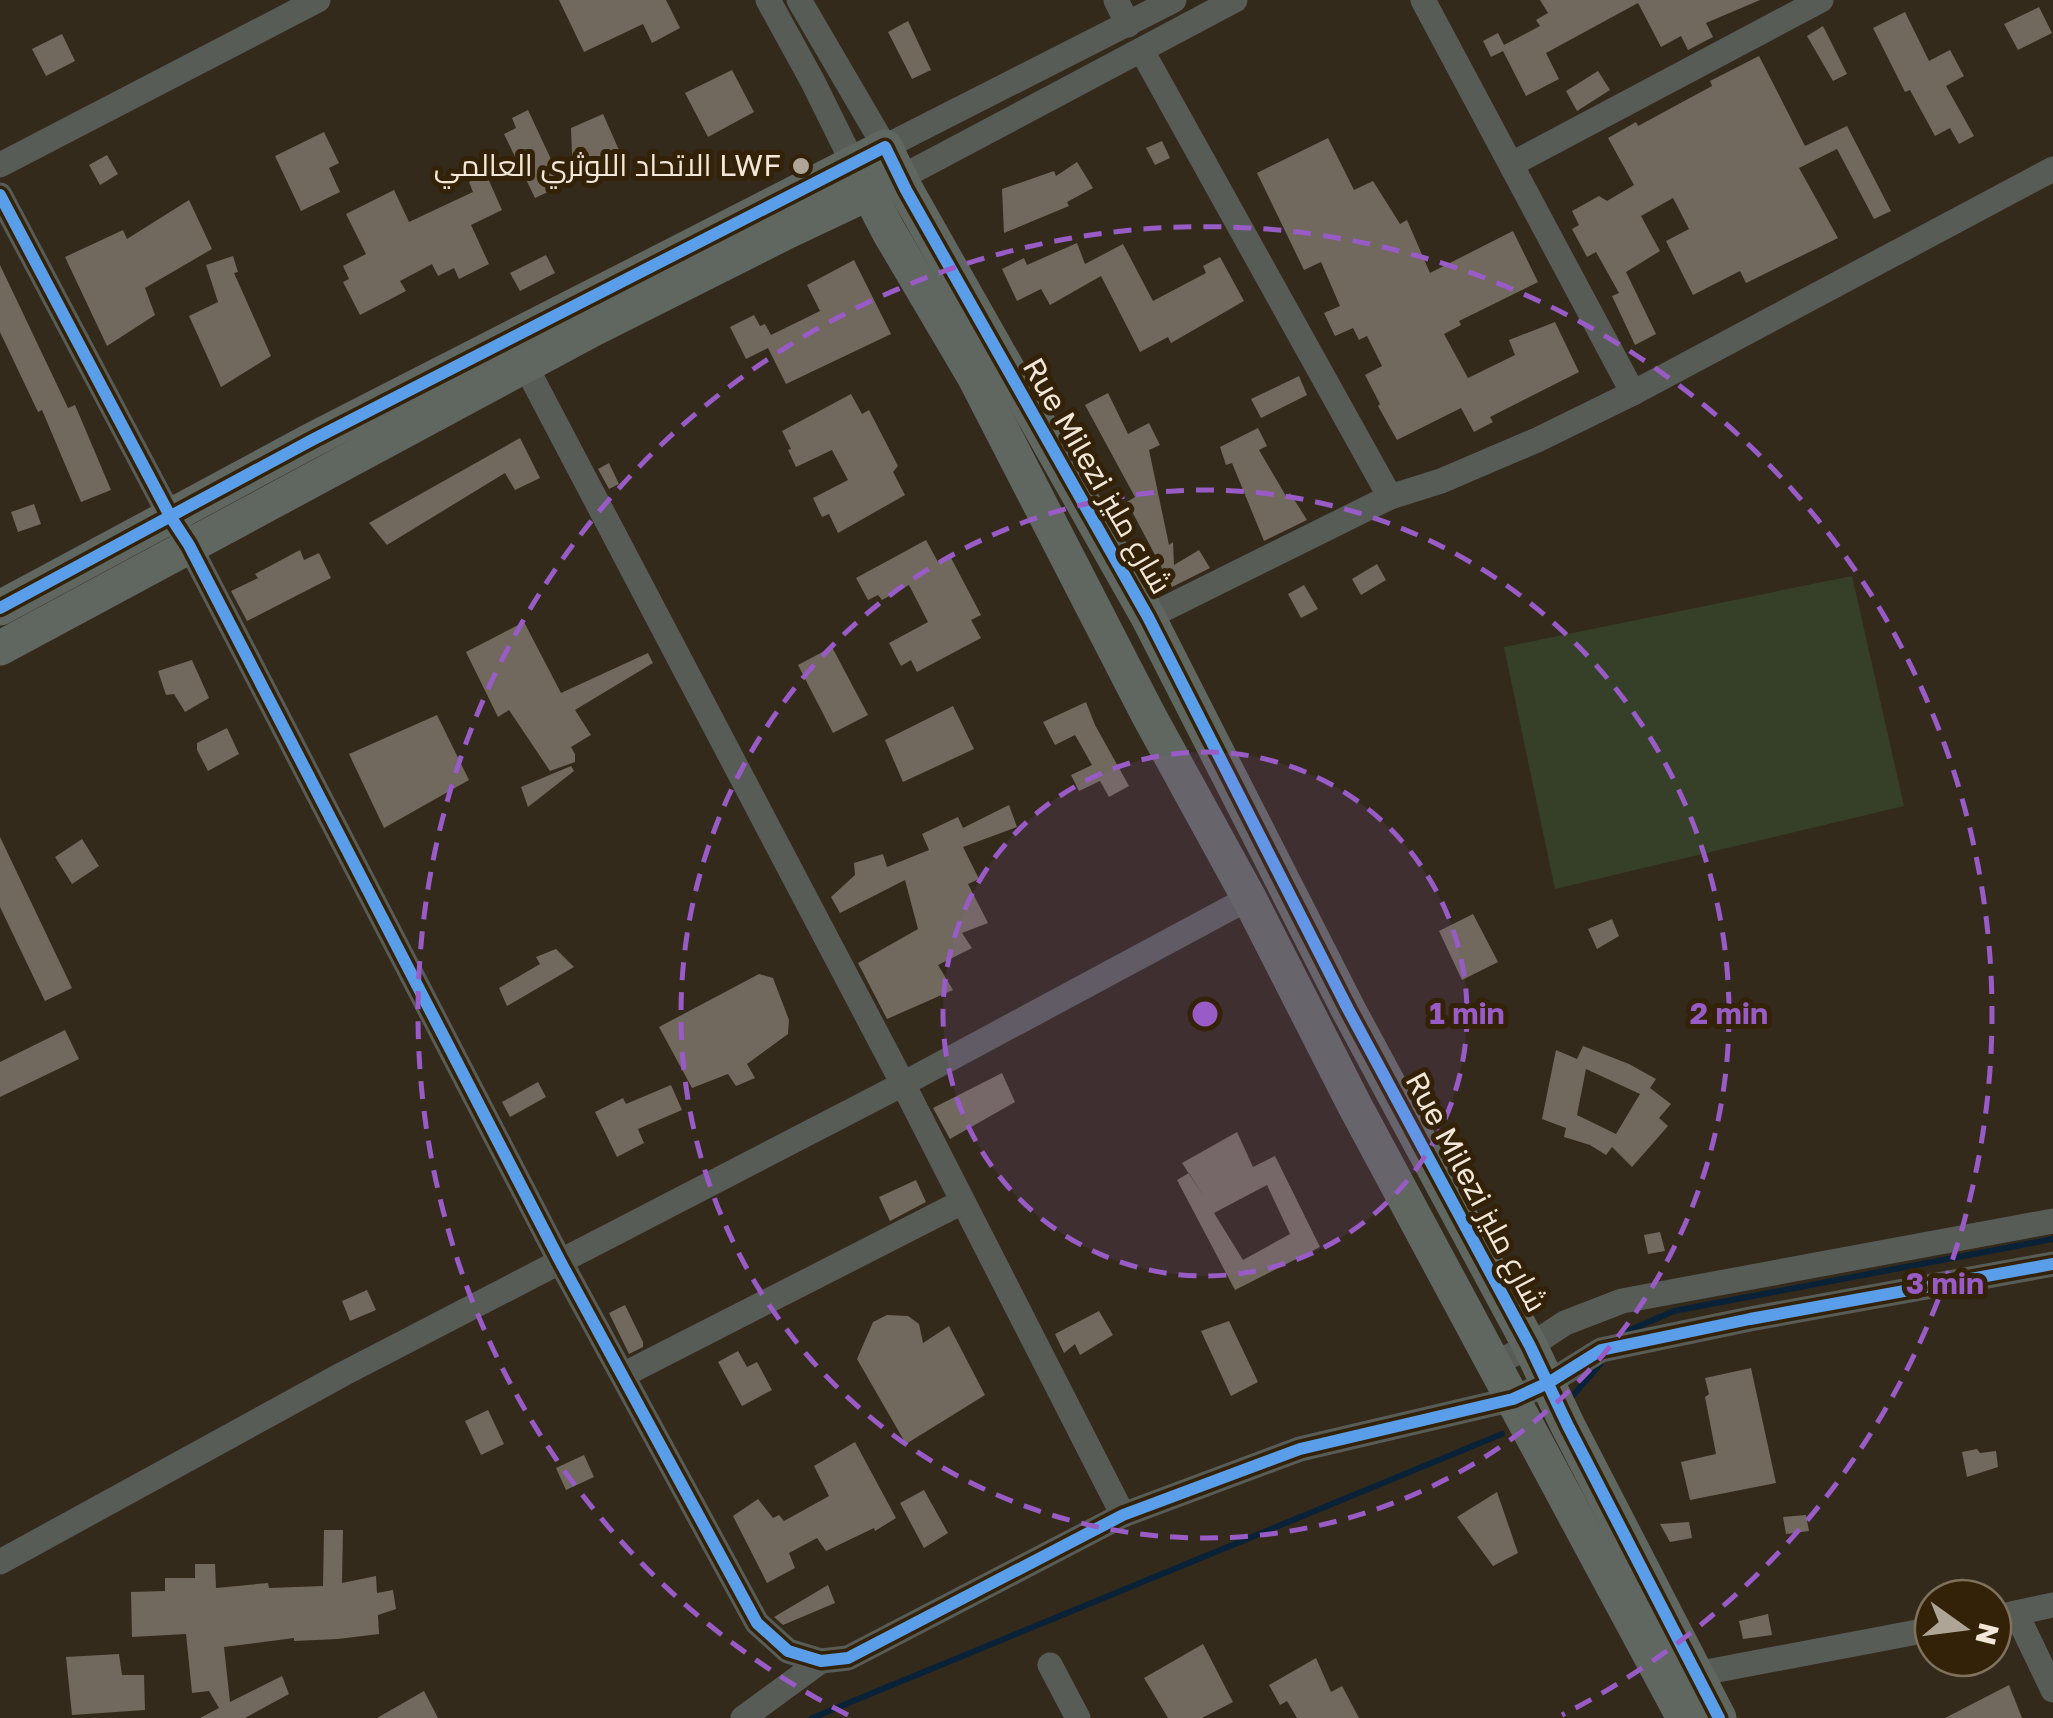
<svg xmlns="http://www.w3.org/2000/svg" width="2053" height="1718" font-family="'Golos Text',Cairo,sans-serif">
<rect width="100%" height="100%" fill="#332a1c"/>
<polygon fill="#364029" points="1852,576 1904,806 1555,889 1504,647"/>
<g fill="none" stroke-linecap="round" stroke-linejoin="round">
<g stroke="#0a2237" stroke-width="6">
<polyline points="1621,1334 1674,1311 2053,1239"/>
<polyline points="1570,1399 1601,1363"/>
<polyline points="812,1718 1502,1434"/>
</g>
</g>
<g fill="#71695d" fill-rule="evenodd">
<polygon points="559,0 666,0 680,28 652,43 643,24 584,52"/>
<polygon points="1540,0 1760,0 1706,23 1713,37 1688,50 1681,36 1661,47 1638,3 1546,53 1559,79 1526,96 1503,51 1491,57 1483,41 1498,33 1504,45 1540,26 1536,20 1548,13"/>
<polygon points="2039,7 2052,33 2018,50 2004,24"/>
<polygon points="1905,12 1929,61 1950,50 1964,76 1946,86 1974,136 1959,144 1950,128 1935,136 1910,90 1905,92 1873,28"/>
<polygon points="908,21 931,70 912,79 888,32"/>
<polygon points="1823,26 1847,74 1833,81 1807,36"/>
<polygon points="62,34 75,61 46,76 32,49"/>
<polygon points="1759,56 1805,146 1847,126 1891,211 1874,219 1837,149 1799,168 1838,238 1746,283 1740,271 1693,295 1666,241 1689,229 1673,198 1641,216 1660,251 1626,272 1656,334 1635,345 1612,296 1619,293 1596,252 1587,257 1572,229 1579,225 1572,211 1599,196 1607,201 1634,185 1608,138 1636,122 1638,126 1712,86 1710,81"/>
<polygon points="732,70 754,112 708,137 685,93"/>
<polygon points="1598,71 1610,90 1577,111 1566,91"/>
<polygon points="528,110 563,185 535,198 504,134 516,128 512,118"/>
<polygon points="603,114 623,159 573,182 571,128"/>
<polygon points="324,132 339,163 329,168 340,192 301,211 275,156"/>
<polygon points="1328,138 1354,190 1373,181 1400,224 1407,220 1430,273 1513,231 1538,282 1459,321 1461,325 1444,334 1468,378 1515,355 1509,340 1555,322 1579,372 1490,417 1493,422 1474,432 1461,408 1397,440 1378,406 1380,404 1365,375 1382,366 1367,336 1359,340 1353,328 1335,336 1324,313 1340,306 1321,262 1304,270 1257,173"/>
<polygon points="1162,141 1170,158 1155,165 1146,148"/>
<polygon points="107,155 118,174 100,185 89,165"/>
<polygon points="1077,162 1093,188 1067,202 1069,206 1004,233 1002,189 1054,171 1056,176"/>
<polygon points="486,174 502,210 471,225 489,264 459,279 454,268 438,276 432,264 400,281 406,291 360,315 343,282 349,279 343,266 366,254 346,214 394,190 409,222 473,192 469,182"/>
<polygon points="189,200 212,249 145,288 155,315 107,346 65,257 123,230 127,239"/>
<polygon points="1077,243 1085,264 1123,244 1153,301 1206,273 1203,266 1220,257 1244,301 1171,343 1168,337 1140,352 1101,276 1050,305 1041,289 1017,301 1002,269 1024,258 1027,265"/>
<polygon points="546,255 555,273 520,291 510,273"/>
<polygon points="233,256 238,272 234,273 271,356 221,387 189,316 218,302 206,265"/>
<polygon points="854,260 891,334 786,384 768,348 746,359 730,327 754,315 760,326 765,324 771,335 820,311 807,285"/>
<polygon points="0,265 68,408 75,405 111,490 81,502 42,410 38,412 0,332"/>
<polygon points="1299,376 1307,395 1261,418 1251,399"/>
<polygon points="1108,393 1128,434 1149,423 1160,445 1149,450 1169,545 1173,542 1174,565 1199,550 1210,568 1172,587 1127,502 1135,497 1085,405"/>
<polygon points="851,394 862,414 869,410 898,466 893,472 905,495 838,533 829,514 822,517 813,498 848,480 832,450 796,467 788,450 791,449 782,431"/>
<polygon points="1258,428 1267,446 1259,450 1286,496 1290,493 1307,520 1264,541 1232,463 1226,465 1220,447"/>
<polygon points="520,438 540,478 515,490 505,473 387,545 369,523"/>
<polygon points="609,463 619,484 609,489 598,469"/>
<polygon points="34,504 41,524 18,532 11,512"/>
<polygon points="926,540 938,562 950,556 981,615 971,620 981,638 917,672 911,660 901,666 889,643 928,622 909,585 882,600 878,595 868,600 856,578"/>
<polygon points="300,550 304,560 319,553 331,578 247,621 231,591 258,578 255,574"/>
<polygon points="1377,564 1386,580 1361,595 1352,579"/>
<polygon points="1304,585 1318,609 1301,618 1288,594"/>
<polygon points="524,622 561,693 648,653 653,663 575,710 591,735 571,747 575,754 575,762 550,771 509,710 498,717 466,652"/>
<polygon points="832,647 868,715 833,733 798,665"/>
<polygon points="192,660 209,698 185,712 174,694 166,695 158,671"/>
<polygon points="1086,702 1095,725 1129,786 1109,797 1100,781 1079,791 1071,775 1092,765 1075,735 1055,745 1043,722"/>
<polygon points="953,706 974,749 903,782 885,740"/>
<polygon points="437,715 469,780 384,828 349,754"/>
<polygon points="227,728 239,754 208,771 197,750 197,743"/>
<polygon points="571,766 574,771 528,807 521,787"/>
<polygon points="1009,805 1017,827 963,847 979,879 968,884 988,923 962,933 972,948 938,965 953,990 887,1019 858,963 918,929 905,880 840,913 831,897 855,875 854,863 883,854 887,867 929,850 922,834 958,817 963,828"/>
<polygon points="0,837 72,988 45,1001 0,907"/>
<polygon points="82,839 99,866 72,884 55,857"/>
<polygon points="1473,914 1498,962 1462,980 1439,931"/>
<polygon points="1612,919 1619,936 1597,949 1588,929"/>
<polygon points="556,949 574,967 507,1006 499,988 540,964 536,957"/>
<polygon points="759,974 773,978 789,1020 788,1034 747,1064 755,1078 736,1086 728,1074 692,1088 659,1027"/>
<polygon points="65,1030 79,1059 0,1097 0,1062"/>
<path d="M1583,1046L1629,1064L1656,1079L1650,1088L1671,1104L1659,1118L1668,1126L1632,1167L1612,1147L1606,1155L1590,1145L1564,1137L1566,1128L1542,1119L1556,1050L1577,1059ZM1586,1069L1640,1094L1616,1134L1577,1115Z"/>
<polygon points="1002,1073 1015,1102 950,1139 933,1108"/>
<polygon points="538,1082 546,1097 510,1117 502,1102"/>
<polygon points="671,1085 682,1110 638,1129 644,1143 617,1157 595,1112 623,1098 626,1104"/>
<path d="M1237,1132L1253,1167L1275,1156L1320,1247L1235,1290L1177,1180L1189,1173L1204,1197L1182,1163ZM1267,1185L1290,1234L1243,1260L1214,1213Z"/>
<polygon points="916,1180 926,1202 890,1221 879,1197"/>
<polygon points="1660,1232 1665,1251 1648,1254 1644,1235"/>
<polygon points="367,1290 376,1310 350,1321 342,1301"/>
<polygon points="625,1305 643,1342 643,1347 629,1354 609,1313"/>
<polygon points="1099,1311 1113,1335 1080,1355 1075,1344 1064,1353 1055,1334"/>
<polygon points="887,1315 908,1316 919,1324 923,1343 949,1326 985,1395 906,1444 857,1359 873,1322"/>
<polygon points="1229,1321 1258,1382 1231,1396 1201,1331"/>
<polygon points="738,1351 747,1367 757,1362 772,1390 742,1406 718,1362"/>
<polygon points="1751,1368 1776,1483 1690,1500 1681,1462 1716,1454 1705,1397 1709,1394 1705,1378"/>
<polygon points="488,1410 504,1444 481,1455 465,1421"/>
<polygon points="855,1442 896,1518 875,1531 874,1528 826,1551 817,1538 789,1553 795,1568 767,1583 733,1516 758,1499 773,1518 779,1515 784,1521 829,1496 814,1466"/>
<polygon points="1977,1449 1980,1453 1996,1451 1998,1467 1967,1477 1962,1452"/>
<polygon points="584,1455 594,1477 566,1490 556,1468"/>
<polygon points="924,1490 948,1533 924,1548 900,1503"/>
<polygon points="1497,1492 1518,1553 1493,1566 1457,1517"/>
<polygon points="1806,1515 1809,1531 1786,1534 1783,1517"/>
<polygon points="1689,1522 1692,1538 1670,1542 1660,1524"/>
<polygon points="324,1530 343,1530 342,1583 376,1576 377,1593 393,1590 396,1609 378,1615 379,1634 338,1639 294,1641 294,1638 224,1647 230,1702 282,1676 289,1694 245,1718 200,1718 219,1708 209,1691 192,1693 186,1634 132,1637 131,1592 165,1591 165,1578 195,1578 195,1564 215,1564 216,1588 268,1583 269,1588 323,1586"/>
<polygon points="828,1585 835,1603 783,1625 774,1617"/>
<polygon points="1768,1614 1772,1635 1743,1639 1739,1621"/>
<polygon points="1203,1644 1233,1702 1202,1718 1168,1718 1144,1678"/>
<polygon points="119,1654 122,1675 144,1675 145,1710 72,1715 66,1657"/>
<polygon points="1316,1658 1331,1692 1342,1686 1359,1718 1297,1718 1287,1701 1280,1705 1269,1685"/>
<polygon points="2009,1685 2022,1718 1945,1718"/>
<polygon points="424,1691 438,1718 377,1718"/>
</g>
<g fill="none" stroke-linecap="round" stroke-linejoin="round">
<g stroke="#585c57" stroke-width="25">
<polyline points="768,0 813,82 853,163"/>
<polyline points="799,0 885,147 1174,0"/>
<polyline points="1116,0 1128,25"/>
<polyline points="1423,0 1633,393"/>
<polyline points="1142,51 1390,497"/>
<polyline points="1512,164 1821,0"/>
<polyline points="0,165 318,0"/>
<polyline points="900,178 1235,0"/>
<polyline points="0,195 170,516 189,545 560,1261 757,1623 788,1651 821,1661 848,1658 1123,1515 1300,1449 1513,1399 1548,1383 1601,1350 1750,1319 2053,1264"/>
<polyline points="526,367 903,1084 1123,1515"/>
<polyline points="1148,617 1390,497 1441,481 1537,440 1633,393 2053,169"/>
<polyline points="1494,1364 1530,1346 1565,1323 1622,1301 2053,1221"/>
<polyline points="623,1375 962,1202"/>
<polyline points="0,1562 343,1374 903,1084 1249,898"/>
<polyline points="2016,1613 2053,1690"/>
<polyline points="1993,1618 2053,1605"/>
<polyline points="1050,1665 1078,1718"/>
<polyline points="1696,1674 1933,1629"/>
<polyline points="743,1718 821,1661"/>
</g>
<g stroke="#606660" stroke-width="35">
<polyline points="853,163 889,232 974,376 1149,716 1249,898 1355,1106 1684,1718"/>
<polyline points="0,608 312,440 885,147 906,190 1148,617 1348,1009 1530,1346 1568,1426 1719,1718"/>
<polyline points="0,648 593,329 782,234 890,183"/>
</g>
<g stroke="#332207" stroke-width="19">
<g id="cycleway">
<polyline points="0,195 170,516 189,545 560,1261 757,1623 788,1651 821,1661 848,1658 1123,1515 1300,1449 1513,1399 1548,1383 1601,1350 1750,1319 2053,1264"/>
<polyline points="0,608 312,440 885,147 906,190 1148,617 1348,1009 1530,1346 1568,1426 1719,1718"/>
</g>
</g>
<use href="#cycleway" stroke="#5a9eea" stroke-width="12"/>
</g>
<circle cx="1205" cy="1014" r="262" fill="#995bc5" fill-opacity=".12"/>
<g fill="none" stroke="#995bc5" stroke-width="5" stroke-dasharray="18 12">
<circle cx="1205" cy="1014" r="262"/>
<circle cx="1205" cy="1014" r="524"/>
<path d="M848 1715A787 787 0 1 1 1562 1715"/>
</g>
<circle fill="#afa596" stroke="#332207" stroke-width="4" cx="801" cy="166" r="10"/>
<g text-anchor="middle" stroke-width="10" stroke-linejoin="round" paint-order="stroke">
<g font-size="30" fill="#f2e7d8" stroke="#332207" text-anchor="end">
<text x="781" y="176">الاتحاد اللوثري العالمي LWF</text>
</g>
<g font-size="30" fill="#f2e7d8" stroke="#332207">
<text transform="translate(1097 476) rotate(60)" y="10">Rue Milezi شارع مليز</text>
<text transform="translate(1476 1192) rotate(62)" y="10">Rue Milezi شارع مليز</text>
</g>
</g>
<circle cx="1205" cy="1014" r="15" fill="#995bc5" stroke="#332207" stroke-width="5"/>
<g font-size="30" text-anchor="middle" font-weight="bold" fill="#995bc5" stroke="#332207" stroke-width="10" stroke-linejoin="round" paint-order="stroke">
<text x="1467" y="1024">1 min</text>
<text x="1729" y="1024">2 min</text>
<text x="1945" y="1294">3 min</text>
</g>
<g transform="translate(1963 1628) rotate(104)"><circle r="48" fill="#332207" stroke="#7f715b" stroke-width="2.5"/>
<path d="M0-8L18 38L0 25L-18 38Z" fill="#afa596"/>
<text y="-15" font-size="28" font-weight="bold" text-anchor="middle" fill="#f2e7d8">N</text>
</g>
</svg>
